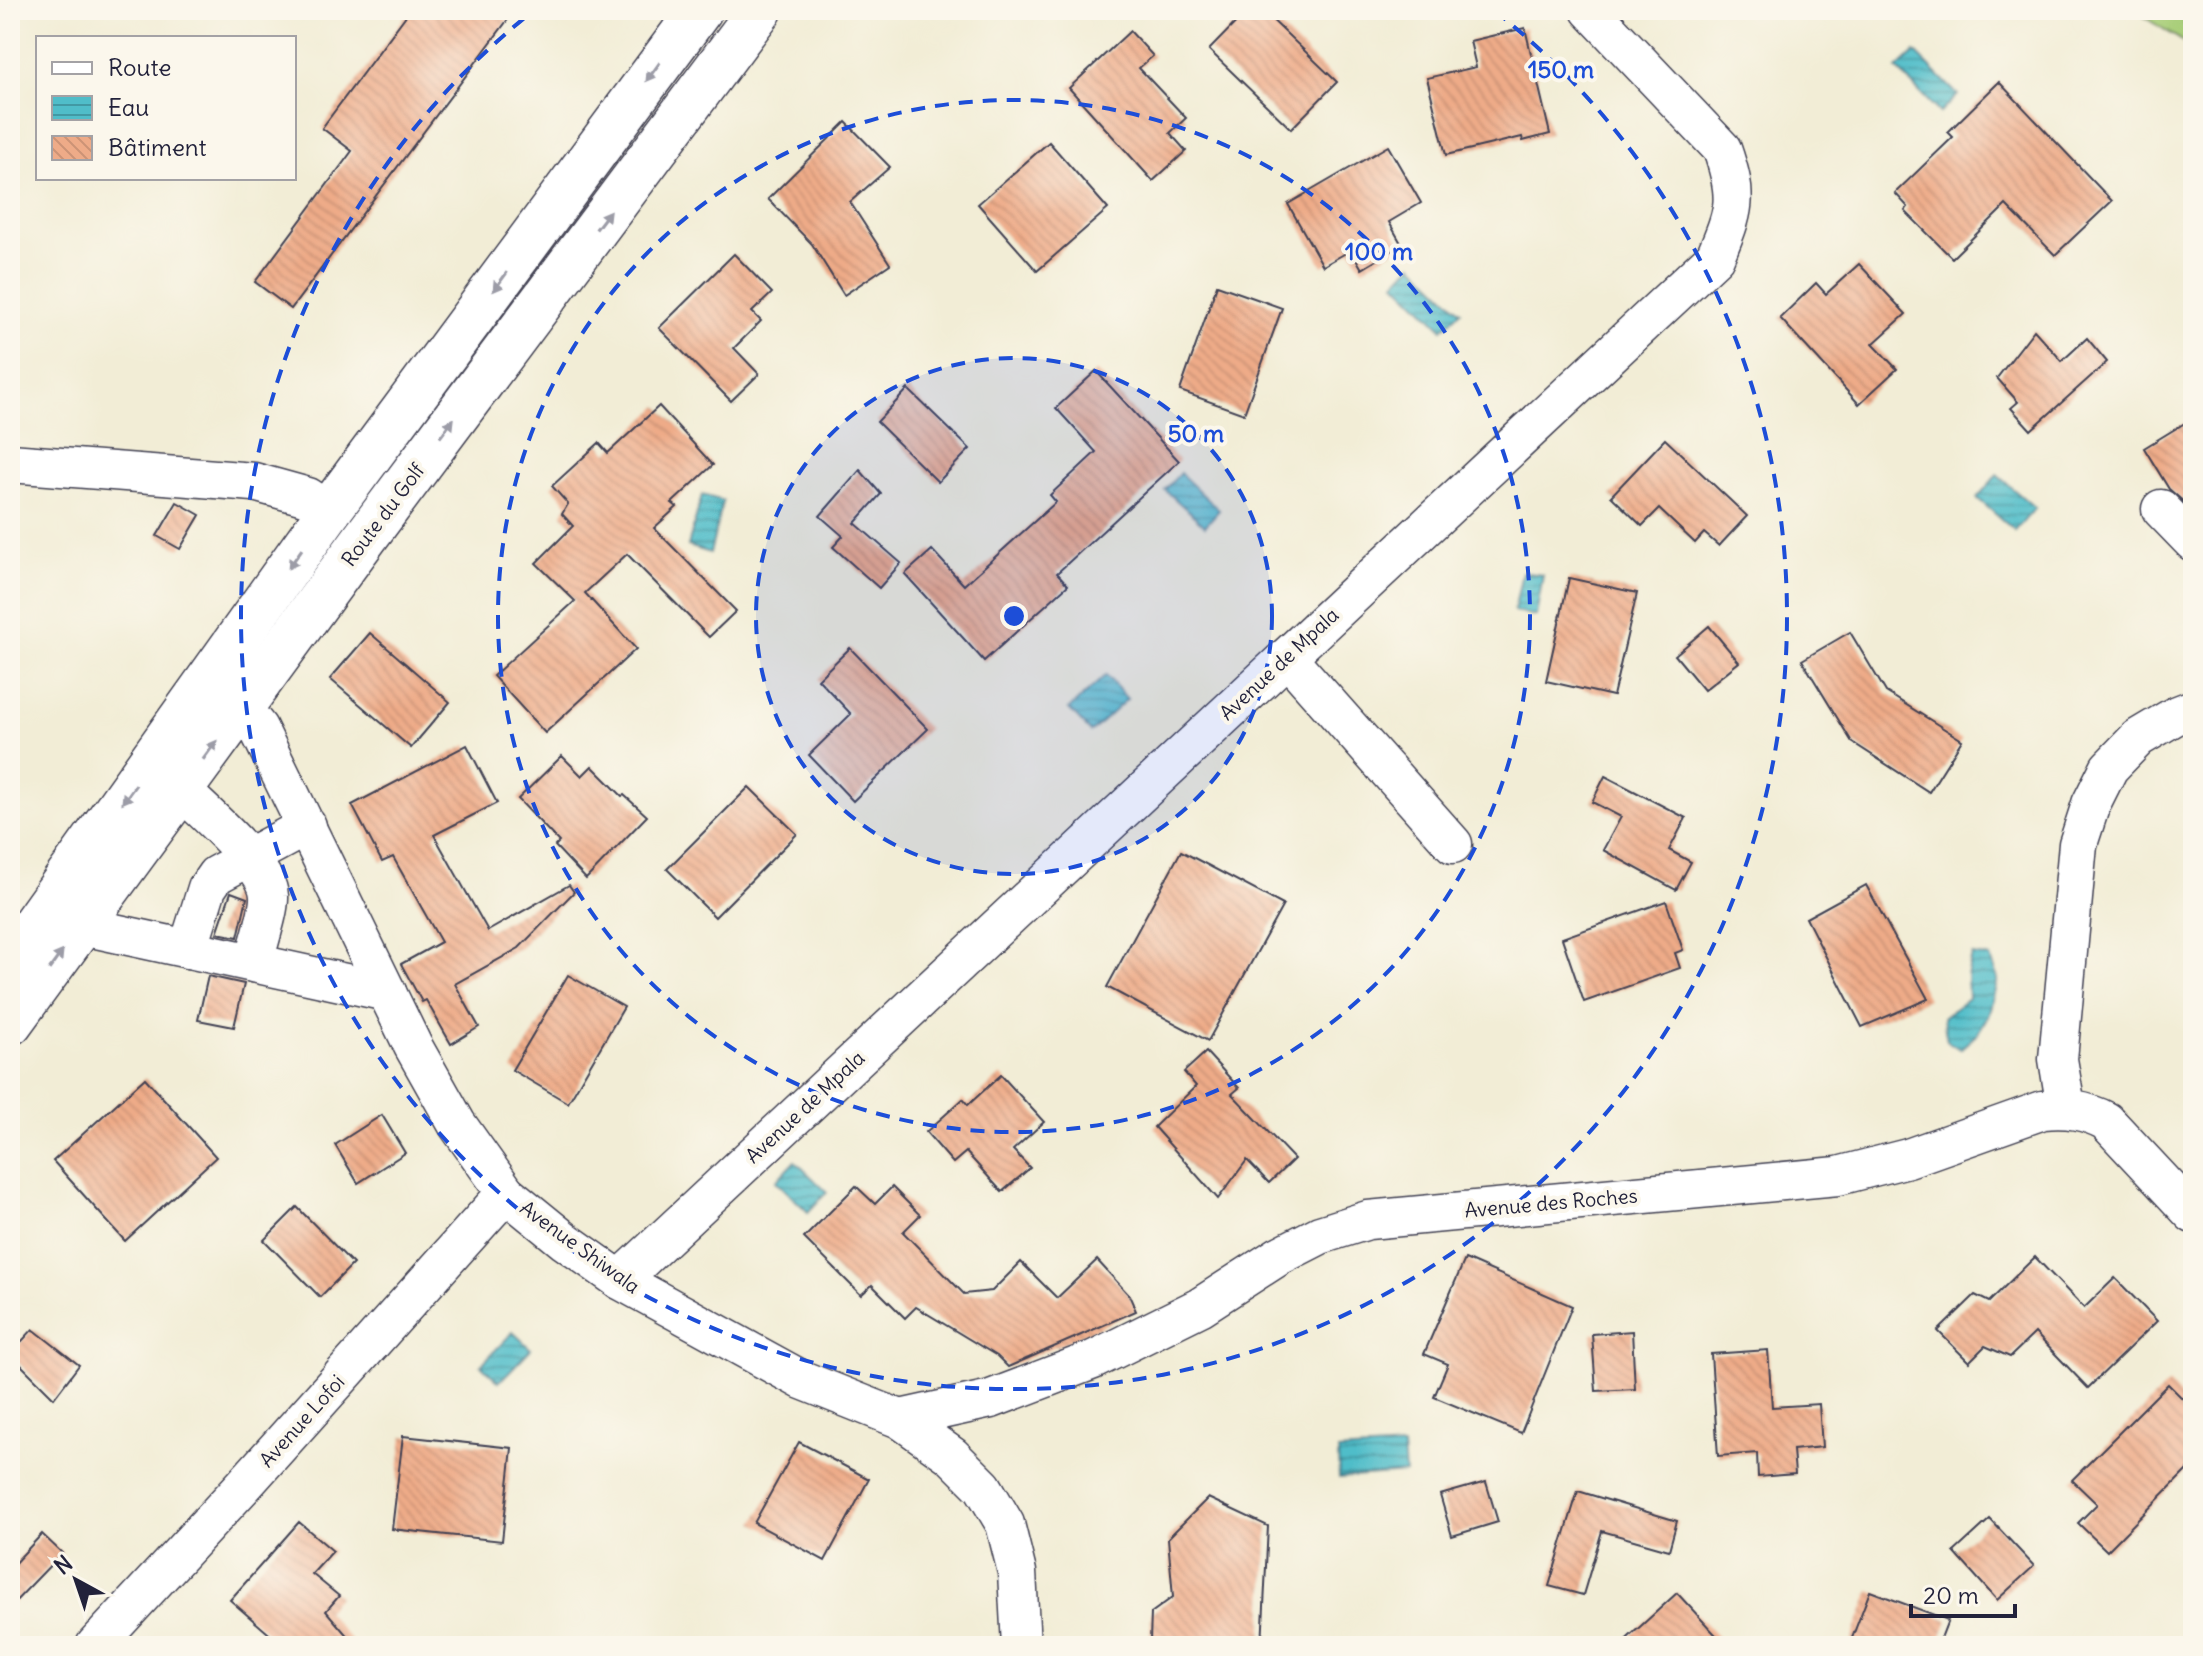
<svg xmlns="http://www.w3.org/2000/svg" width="2203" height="1656" font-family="Delius,sans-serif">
<defs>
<pattern id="wetland-marsh" width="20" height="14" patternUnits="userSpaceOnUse" patternTransform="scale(2)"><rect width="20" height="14" fill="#a8ce78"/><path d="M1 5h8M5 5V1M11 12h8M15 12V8" fill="none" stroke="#90b169"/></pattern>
<pattern id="water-rules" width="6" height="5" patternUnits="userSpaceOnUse" patternTransform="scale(2)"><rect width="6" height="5" fill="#50bdc9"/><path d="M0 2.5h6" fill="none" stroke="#4299a4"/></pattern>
<pattern id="building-back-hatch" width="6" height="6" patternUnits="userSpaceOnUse" patternTransform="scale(2)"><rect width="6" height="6" fill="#eeab88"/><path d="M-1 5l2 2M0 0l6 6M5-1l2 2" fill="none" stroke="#cc9376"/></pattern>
</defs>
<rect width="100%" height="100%" fill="#fbf7ec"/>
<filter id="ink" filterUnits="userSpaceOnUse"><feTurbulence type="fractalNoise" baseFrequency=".0125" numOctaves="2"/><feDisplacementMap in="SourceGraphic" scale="16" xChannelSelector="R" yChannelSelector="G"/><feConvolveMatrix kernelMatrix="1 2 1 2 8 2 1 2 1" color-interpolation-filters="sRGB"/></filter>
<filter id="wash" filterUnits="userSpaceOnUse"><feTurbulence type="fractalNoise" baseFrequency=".006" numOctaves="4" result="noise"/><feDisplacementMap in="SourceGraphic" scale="32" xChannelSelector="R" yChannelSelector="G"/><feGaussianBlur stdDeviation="1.8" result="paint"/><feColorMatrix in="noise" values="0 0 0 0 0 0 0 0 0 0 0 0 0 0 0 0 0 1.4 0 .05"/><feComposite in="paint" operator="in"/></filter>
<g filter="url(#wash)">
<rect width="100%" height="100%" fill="#f2edd6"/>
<polygon fill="url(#wetland-marsh)" stroke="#65785a" stroke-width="2" points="2134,10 2193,10 2193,48"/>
<g fill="url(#water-rules)" stroke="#397082" stroke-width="2">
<polygon points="1915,52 1958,95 1940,113 1897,69"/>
<polygon points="1413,264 1461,311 1443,329 1395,282"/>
<polygon points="1180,473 1219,510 1205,526 1165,490"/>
<polygon points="1997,475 2035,508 2015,531 1977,498"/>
<polygon points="702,495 723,501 710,553 688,546"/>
<polygon points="1522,572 1543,575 1536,616 1514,612"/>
<polygon points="1106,675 1127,699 1091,732 1069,709"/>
<polygon points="1972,955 1990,958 1998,979 1988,1016 1977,1034 1960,1049 1947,1041 1943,1018 1968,998 1967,976"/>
<polygon points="795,1161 827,1192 808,1212 776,1181"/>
<polygon points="513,1332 531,1349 499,1382 481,1365"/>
<polygon points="1403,1447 1405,1473 1339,1478 1338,1451"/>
</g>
<g id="blocks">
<g fill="url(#building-back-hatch)">
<polygon points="410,10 515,10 291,309 255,282 352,151 322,128"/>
<polygon points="1248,10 1262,10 1337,82 1291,129 1209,50"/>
<polygon points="1525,28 1550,134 1523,141 1522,137 1446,155 1427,78 1476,67 1470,41"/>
<polygon points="1130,31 1153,56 1139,68 1186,118 1170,133 1186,151 1153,181 1069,88"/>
<polygon points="1999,82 2112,201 2055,255 2006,205 1952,258 1905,211 1908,207 1895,193 1953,137 1948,132"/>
<polygon points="846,122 890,167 850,202 890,264 844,295 812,244 768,199"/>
<polygon points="1049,142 1108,209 1037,271 978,204"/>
<polygon points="1388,146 1421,203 1389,222 1402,245 1362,269 1351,250 1323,266 1288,204"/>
<polygon points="734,254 772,293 752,312 761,321 734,348 759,374 731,401 659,328"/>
<polygon points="1859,264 1906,314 1873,344 1897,369 1859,404 1780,318 1816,283 1826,294"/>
<polygon points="1217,285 1282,308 1244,414 1180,391"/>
<polygon points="2034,330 2062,361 2087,338 2107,362 2031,430 2011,408 2018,402 1997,378"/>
<polygon points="1096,371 1179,461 1057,573 1068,585 984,661 905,574 932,550 964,585 1056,502 1050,495 1096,452 1056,408"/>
<polygon points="908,389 970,449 938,482 877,422"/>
<polygon points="659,406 713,465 672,503 677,507 654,528 736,611 709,637 627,554 585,593 636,649 545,733 493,676 575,601 536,563 573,526 562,514 568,504 552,486 599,443 608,453"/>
<polygon points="2193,418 2193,510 2169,489 2144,448"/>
<polygon points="1665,439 1747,516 1719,546 1704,533 1695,543 1659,509 1642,526 1611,496"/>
<polygon points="860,470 881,494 855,523 901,563 879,588 833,547 843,536 820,516"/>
<polygon points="177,502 200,515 180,549 157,536"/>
<polygon points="1569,578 1637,593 1613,696 1546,681"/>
<polygon points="1709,626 1739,662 1704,690 1675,655"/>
<polygon points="1850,632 1886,692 1962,740 1929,792 1852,742 1802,660"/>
<polygon points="370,633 450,702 411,748 330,679"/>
<polygon points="850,648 928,729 853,801 809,755 851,714 818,679"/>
<polygon points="467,745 497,803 434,835 488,931 569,885 574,892 519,948 455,984 479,1027 451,1044 426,1000 422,1002 401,964 441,942 393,857 382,862 352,805"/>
<polygon points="562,756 582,776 592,766 622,796 624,795 647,816 586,879 555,846 559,842 518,799"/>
<polygon points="1605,776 1686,818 1669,850 1691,862 1676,890 1603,850 1621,817 1592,802"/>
<polygon points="749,787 797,834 715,917 667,869"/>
<polygon points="1181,851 1283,905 1208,1041 1107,987"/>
<polygon points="1866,885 1928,999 1862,1027 1806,918"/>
<polygon points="231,892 247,898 238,937 217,933"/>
<polygon points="1666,901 1683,950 1675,953 1680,968 1584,1002 1562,938"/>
<polygon points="568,975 624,1007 568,1103 512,1070"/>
<polygon points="208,976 244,984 234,1027 198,1020"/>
<polygon points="1206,1052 1239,1088 1232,1094 1294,1159 1269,1183 1247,1160 1218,1199 1154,1127 1196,1086 1184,1072"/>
<polygon points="1001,1075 1044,1122 1013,1150 1030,1168 1002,1192 966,1152 953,1163 926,1132 963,1099 968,1105"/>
<polygon points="145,1078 216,1157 125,1241 53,1161"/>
<polygon points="382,1115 405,1153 358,1183 335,1145"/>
<polygon points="856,1186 875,1204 892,1187 920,1215 903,1232 964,1294 992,1291 1021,1262 1057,1298 1097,1260 1129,1295 1136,1311 1008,1367 997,1356 916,1307 905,1318 872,1285 861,1295 804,1238"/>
<polygon points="297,1207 353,1264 320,1297 264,1240"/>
<polygon points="2035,1257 2084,1308 2115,1278 2157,1321 2088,1388 2035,1333 2010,1357 1985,1346 1969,1362 1938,1331 1975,1295 1989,1302"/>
<polygon points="1465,1259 1572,1306 1521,1433 1434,1397 1448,1364 1424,1354"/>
<polygon points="33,1329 79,1365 54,1398 10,1354"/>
<polygon points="1632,1331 1635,1389 1596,1391 1592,1334"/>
<polygon points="1768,1350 1772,1407 1819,1404 1822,1447 1793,1450 1795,1474 1758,1477 1757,1453 1718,1456 1711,1354"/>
<polygon points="2168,1384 2193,1409 2193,1464 2107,1551 2078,1523 2097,1504 2072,1480"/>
<polygon points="403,1436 512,1448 502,1541 392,1529"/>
<polygon points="799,1442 869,1479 825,1561 754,1523"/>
<polygon points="1486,1482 1498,1522 1452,1536 1440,1495"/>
<polygon points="1578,1491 1677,1521 1669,1550 1602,1531 1583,1595 1549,1586"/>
<polygon points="1208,1498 1268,1526 1262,1646 1150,1641 1151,1613 1173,1597 1168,1538"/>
<polygon points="1990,1519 2034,1566 1997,1600 1954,1552"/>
<polygon points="299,1522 333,1551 312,1574 339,1596 326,1611 356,1646 283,1646 230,1600"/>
<polygon points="42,1534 62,1553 10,1607 10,1568"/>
<polygon points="1870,1591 1948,1620 1938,1646 1849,1646"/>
<polygon points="1677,1593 1726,1646 1619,1646"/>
</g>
</g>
</g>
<g filter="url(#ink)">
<use href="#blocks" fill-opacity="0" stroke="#414052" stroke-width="2"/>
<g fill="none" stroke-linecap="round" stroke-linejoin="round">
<g stroke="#414052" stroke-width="41">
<g id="minor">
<polyline points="10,463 254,482 308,497 329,511"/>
<polyline points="2161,509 2193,542"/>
<polyline points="1287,657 1453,844"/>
<polyline points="218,692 242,708 258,728 413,1046 457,1124 506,1193 565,1241 620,1280 802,1380 900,1419 952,1456 983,1487 1005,1524 1017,1572 1021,1646"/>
<path d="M181,790C203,812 268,866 269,896C270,911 257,947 254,963"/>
<polyline points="85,921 96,929 387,992"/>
<polyline points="188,949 207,888 216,875 307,826"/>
<polyline points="2066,1108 2058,1059 2078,844 2091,804 2109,768 2138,738 2175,716 2193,709"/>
<path d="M620,1280L1715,257C1735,210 1739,198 1722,149L1590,10"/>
<path d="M900,1419L991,1399L1093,1360L1200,1307L1279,1256L1320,1235L1368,1220L1838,1176L1908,1158L2043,1110C2067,1108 2085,1110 2106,1121L2193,1214"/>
<polyline points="95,1646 244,1485 506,1193"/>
</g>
</g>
<g stroke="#414052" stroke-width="47">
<g id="major">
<polyline points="10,958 329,511 700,10"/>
<polyline points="10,1023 365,538 760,10"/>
</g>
</g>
<use href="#minor" stroke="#fff" stroke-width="38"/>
<use href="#major" stroke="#fff" stroke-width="44"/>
</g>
<defs><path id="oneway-solid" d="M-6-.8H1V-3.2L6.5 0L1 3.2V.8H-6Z" transform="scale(2)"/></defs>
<g fill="#9c9ca7">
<use href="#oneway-solid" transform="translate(653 72) rotate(126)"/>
<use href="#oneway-solid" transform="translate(603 220) rotate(-53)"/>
<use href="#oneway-solid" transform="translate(500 282) rotate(126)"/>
<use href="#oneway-solid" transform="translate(447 428) rotate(-53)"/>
<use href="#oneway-solid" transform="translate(295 559) rotate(125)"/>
<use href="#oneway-solid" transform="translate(210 750) rotate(-54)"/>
<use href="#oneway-solid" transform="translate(129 794) rotate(126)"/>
<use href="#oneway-solid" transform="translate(56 960) rotate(-54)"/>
</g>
</g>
<circle cx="1014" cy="616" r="258" fill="#1d4ed8" fill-opacity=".12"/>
<g fill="none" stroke="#1d4ed8" stroke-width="4" stroke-dasharray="14 10">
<circle cx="1014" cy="616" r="258"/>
<circle cx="1014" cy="616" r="516"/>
<path d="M1495 11A773 773 0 1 1 533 11"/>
</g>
<g text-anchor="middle" stroke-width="8" stroke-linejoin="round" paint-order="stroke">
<g font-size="20" fill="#22223b" stroke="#fbf7ec">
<text transform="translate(383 515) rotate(-53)" y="7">Route du Golf</text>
<text transform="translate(1279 664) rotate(-43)" y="7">Avenue de Mpala</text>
<text transform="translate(805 1107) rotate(-43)" y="7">Avenue de Mpala</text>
<text transform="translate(1551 1203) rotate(-5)" y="7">Avenue des Roches</text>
<text transform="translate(580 1247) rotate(36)" y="7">Avenue Shiwala</text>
<text transform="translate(302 1421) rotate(-48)" y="7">Avenue Lofoi</text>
</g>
</g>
<circle cx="1014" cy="616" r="12" fill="#1d4ed8" stroke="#fbf7ec" stroke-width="4"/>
<g font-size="24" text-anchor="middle" font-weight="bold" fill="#1d4ed8" stroke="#fbf7ec" stroke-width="8" stroke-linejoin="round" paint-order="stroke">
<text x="1561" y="78">150 m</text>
<text x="1379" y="260">100 m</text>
<text x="1196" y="442">50 m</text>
</g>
<rect width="2203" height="1656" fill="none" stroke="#fbf7ec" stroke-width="40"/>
<rect x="36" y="36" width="260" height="144" fill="#fbf7ec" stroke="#a4a2a5" stroke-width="2"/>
<rect x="52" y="62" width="40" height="12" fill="#ffffff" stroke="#a4a2a5" stroke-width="2"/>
<text x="108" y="76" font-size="24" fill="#22223b">Route</text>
<rect x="52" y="96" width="40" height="24" fill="url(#water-rules)" stroke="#a4a2a5" stroke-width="2"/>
<text x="108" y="116" font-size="24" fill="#22223b">Eau</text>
<rect x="52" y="136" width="40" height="24" fill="url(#building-back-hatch)" stroke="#a4a2a5" stroke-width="2"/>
<text x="108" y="156" font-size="24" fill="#22223b">Bâtiment</text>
<g transform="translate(76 1580) rotate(320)" stroke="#fbf7ec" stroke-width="6" paint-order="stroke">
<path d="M0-6L14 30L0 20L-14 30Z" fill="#22223b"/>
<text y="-12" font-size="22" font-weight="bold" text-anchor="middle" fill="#22223b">N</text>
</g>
<path d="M1911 1604v12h104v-12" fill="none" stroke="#22223b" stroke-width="4"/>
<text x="1923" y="1604" font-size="24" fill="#22223b" stroke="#fbf7ec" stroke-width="6" paint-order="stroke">20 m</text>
</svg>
